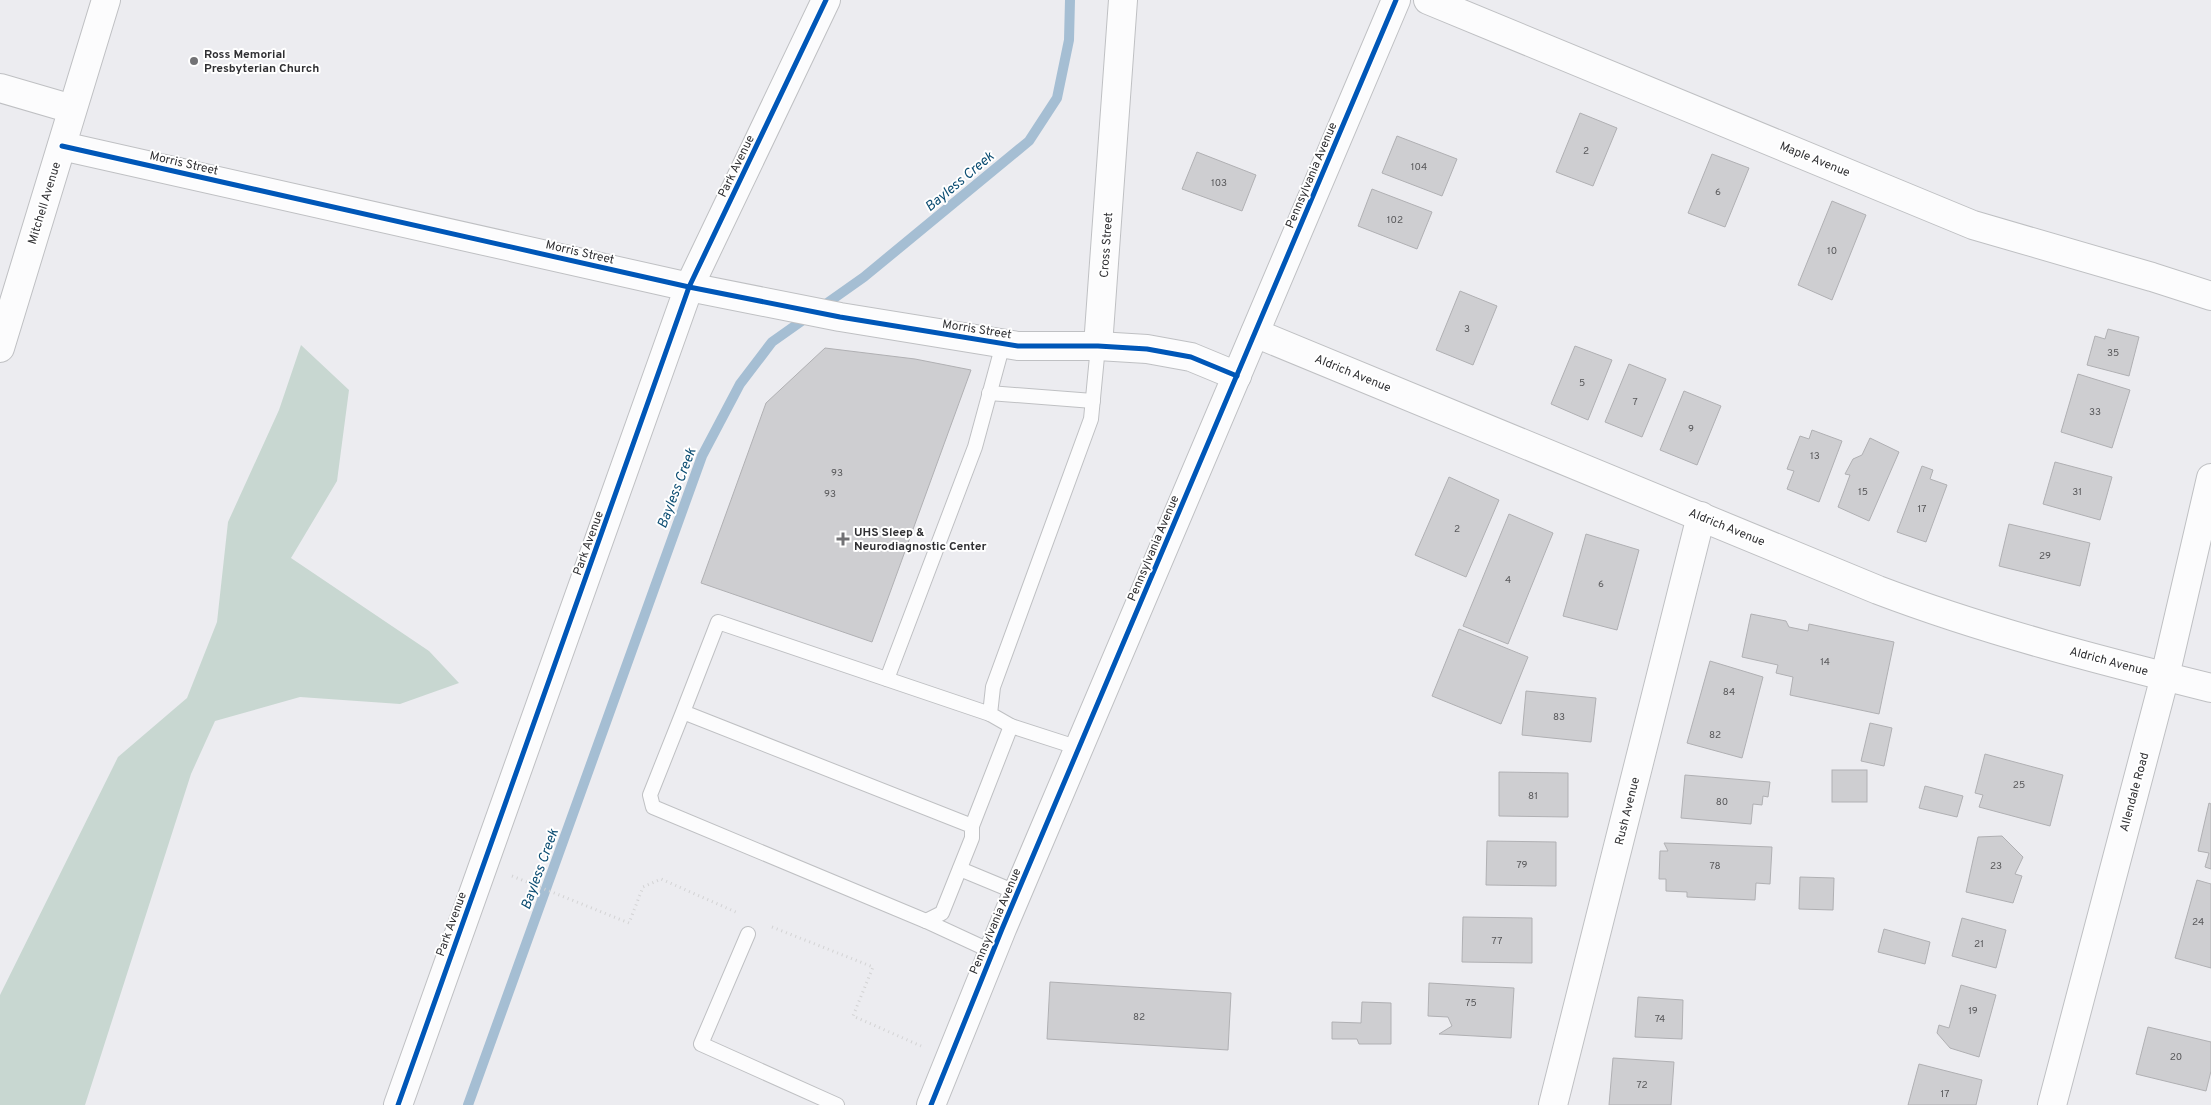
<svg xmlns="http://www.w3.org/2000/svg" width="2211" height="1105" font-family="Overpass,sans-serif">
<rect width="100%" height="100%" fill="#ececf0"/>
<polygon fill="#c8d7d1" points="301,345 349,390 337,481 291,558 429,651 459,683 400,704 300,697 215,721 191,774 85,1105 0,1105 0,995 118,757 187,698 217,622 228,522 279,410"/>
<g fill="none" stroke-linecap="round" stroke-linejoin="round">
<polyline stroke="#a5bed3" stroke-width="10" points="468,1105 702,456 740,384 772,342 864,277 1029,141 1057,98 1069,40 1070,0"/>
</g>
<g fill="#ceced1" stroke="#b0b0b3">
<polygon points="1580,113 1617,128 1593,186 1556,172"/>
<polygon points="1397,136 1457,159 1442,196 1382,173"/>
<polygon points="1197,152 1256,175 1242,211 1182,189"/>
<polygon points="1712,154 1749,168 1725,227 1688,213"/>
<polygon points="1372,189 1432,212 1417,249 1358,226"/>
<polygon points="1832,201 1866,215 1832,300 1798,285"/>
<polygon points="1460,291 1497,306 1473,365 1436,350"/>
<polygon points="2108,329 2139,337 2129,376 2087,365 2095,336 2105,339"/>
<polygon points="1575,346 1612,360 1588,420 1551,404"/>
<polygon points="825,348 915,359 971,370 872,642 701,583 766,403"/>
<polygon points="1629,364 1666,379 1642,437 1605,422"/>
<polygon points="2078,374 2130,390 2112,448 2061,432"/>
<polygon points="1684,391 1721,406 1697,465 1660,450"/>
<polygon points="1812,430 1842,441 1819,502 1787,489 1794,471 1787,469 1800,436 1809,439"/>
<polygon points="1870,438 1899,452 1869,521 1838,507 1850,475 1845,474 1853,459 1862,455"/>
<polygon points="2055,462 2112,477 2100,520 2043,504"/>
<polygon points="1922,466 1933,470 1930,479 1947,485 1926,542 1897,532"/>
<polygon points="1449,477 1499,500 1466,577 1415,555"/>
<polygon points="1509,514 1553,533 1508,644 1463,626"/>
<polygon points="2009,524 2090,543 2080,586 1999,566"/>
<polygon points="1586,534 1639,550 1617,630 1563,616"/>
<polygon points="1751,614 1786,621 1789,627 1808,631 1809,624 1894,642 1879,714 1790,695 1793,677 1776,673 1778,665 1742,657"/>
<polygon points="1459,629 1528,657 1501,724 1432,696"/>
<polygon points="1710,661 1763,677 1742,758 1687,743"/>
<polygon points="1526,691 1596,698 1591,742 1522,735"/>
<polygon points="1870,723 1892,728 1884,766 1861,761"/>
<polygon points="1985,754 2063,775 2050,826 1979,807 1983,795 1975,793"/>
<rect x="1832" y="770" width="35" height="32"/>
<polygon points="1499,772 1568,773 1568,817 1499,816"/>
<polygon points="1685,775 1770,782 1768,797 1763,796 1762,805 1753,804 1751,824 1681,818"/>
<polygon points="1925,786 1963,796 1957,817 1919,808"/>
<polygon points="2209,803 2211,804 2211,869 2205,867 2209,853 2198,851"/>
<polygon points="2002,836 2023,857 2015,874 2022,876 2013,903 1966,892 1978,837"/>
<polygon points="1487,841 1556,842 1556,886 1486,885"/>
<polygon points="1664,843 1772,847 1770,884 1756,883 1755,900 1687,897 1687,892 1666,891 1666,879 1659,879 1660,851 1668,851"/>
<polygon points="1800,877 1834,878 1833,910 1799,909"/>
<polygon points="2197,880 2211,884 2211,968 2175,958"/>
<polygon points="1463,917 1532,918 1532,963 1462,962"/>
<polygon points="1962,918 2006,930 1996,968 1952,956"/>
<polygon points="1884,929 1930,942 1925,964 1878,952"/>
<polygon points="1050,982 1231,993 1228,1050 1047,1039"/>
<polygon points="1429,983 1514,988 1511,1038 1439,1034 1452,1026 1448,1017 1428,1016"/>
<polygon points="1961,985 1996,995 1979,1057 1950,1048 1937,1033 1939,1025 1949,1028"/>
<polygon points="1638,997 1683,1000 1682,1039 1635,1037"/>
<polygon points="1362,1002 1391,1003 1391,1044 1359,1044 1357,1039 1332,1039 1332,1022 1361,1023"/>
<polygon points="2148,1027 2211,1042 2211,1071 2206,1091 2136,1074"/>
<polygon points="1613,1058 1674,1062 1671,1105 1609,1105"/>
<polygon points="1919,1064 1982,1080 1976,1105 1908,1105"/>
</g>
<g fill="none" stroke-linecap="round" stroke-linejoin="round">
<g stroke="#bfc0c3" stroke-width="16">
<g id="lane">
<polyline points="989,393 1093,401"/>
<polyline points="887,679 975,447 1003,344"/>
<polyline points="683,712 650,795 653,807 926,921 942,913 972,838 972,826 683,712 718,622 990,714"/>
<polyline points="1079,748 1011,726 990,714 993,687 1091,419 1098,346"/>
<polyline points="972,826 1011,726"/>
<polyline points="960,869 1018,893"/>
<polyline points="926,921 993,952"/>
<polyline points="748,934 701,1044 837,1105"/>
</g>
</g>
<g stroke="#bfc0c3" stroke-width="30">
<g id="street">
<polyline points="1428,0 1973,225 2152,277 2211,296"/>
<polyline points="0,88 72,109"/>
<polyline points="62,146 689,287 840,317 1018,346 1098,346 1147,349 1191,357 1237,376"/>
<path d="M1255,333L1878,590C1986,631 2099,660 2211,688"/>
<polyline points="1098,346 1123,0"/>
<polyline points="0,348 106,0"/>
<polyline points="1553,1105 1701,516"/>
<polyline points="2052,1105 2165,676 2211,478"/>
</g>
</g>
<g stroke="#bfc0c3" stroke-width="30">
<g id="secondary">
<polyline points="398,1105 689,287 826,0"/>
<polyline points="931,1105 1002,929 1396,0"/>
</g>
</g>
<g stroke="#d3d3d4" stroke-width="3" stroke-dasharray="1 4" stroke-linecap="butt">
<polyline points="512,876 629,923 643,887 661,879 738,913"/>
<polyline points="772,927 873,967 853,1016 921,1046"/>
</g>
<use href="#lane" stroke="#fcfcfd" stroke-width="14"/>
<use href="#street" stroke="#fcfcfd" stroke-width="28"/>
<use href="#secondary" stroke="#fcfcfd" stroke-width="28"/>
<g stroke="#fff" stroke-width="8">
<g id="cycleway">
<polyline points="62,146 689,287 840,317 1018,346 1098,346 1147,349 1191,357 1237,376"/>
<polyline points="398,1105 689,287 826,0"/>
<polyline points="931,1105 1002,929 1396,0"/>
</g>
</g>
<use href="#cycleway" stroke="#0057b8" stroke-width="5"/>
</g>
<g fill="#727275" stroke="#fff" stroke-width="2">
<circle cx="194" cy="61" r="5"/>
<path d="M840.5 531.5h5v5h5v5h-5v5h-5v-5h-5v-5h5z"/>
</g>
<g text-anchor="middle" stroke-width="4" stroke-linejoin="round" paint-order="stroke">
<g font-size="10" fill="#58585a">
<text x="1586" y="154">2</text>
<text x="1419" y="170">104</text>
<text x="1219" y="186">103</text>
<text x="1718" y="195">6</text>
<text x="1395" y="223">102</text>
<text x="1832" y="254">10</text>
<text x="1467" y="332">3</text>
<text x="2113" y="356">35</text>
<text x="1582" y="386">5</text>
<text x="1635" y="405">7</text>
<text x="2095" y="415">33</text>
<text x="1691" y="432">9</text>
<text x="1815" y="459">13</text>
<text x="837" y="476">93</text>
<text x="1863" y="495">15</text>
<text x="2077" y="495">31</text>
<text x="830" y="497">93</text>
<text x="1922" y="512">17</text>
<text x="1457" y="532">2</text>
<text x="2045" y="559">29</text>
<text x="1508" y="583">4</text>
<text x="1601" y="587">6</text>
<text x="1825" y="665">14</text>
<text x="1729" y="695">84</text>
<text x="1559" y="720">83</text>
<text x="1715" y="738">82</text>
<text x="2019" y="788">25</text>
<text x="1533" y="799">81</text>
<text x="1722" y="805">80</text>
<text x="1522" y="868">79</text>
<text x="1715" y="869">78</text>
<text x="1996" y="869">23</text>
<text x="2198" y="925">24</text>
<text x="1497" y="944">77</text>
<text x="1979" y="947">21</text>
<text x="1471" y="1006">75</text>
<text x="1973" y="1014">19</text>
<text x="1139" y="1020">82</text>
<text x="1660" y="1022">74</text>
<text x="2176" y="1060">20</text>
<text x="1642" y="1088">72</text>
<text x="1945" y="1097">17</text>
</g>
<g font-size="12" font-weight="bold" fill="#303033" stroke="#fff" text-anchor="start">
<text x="204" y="58">Ross Memorial<tspan x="204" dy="14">Presbyterian Church</tspan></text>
<text x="854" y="536">UHS Sleep &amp;<tspan x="854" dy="14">Neurodiagnostic Center</tspan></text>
</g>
<g font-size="12" fill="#303033" stroke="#fff">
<text transform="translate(1815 159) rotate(22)" y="4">Maple Avenue</text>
<text transform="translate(184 163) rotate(13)" y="4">Morris Street</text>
<text transform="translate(736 166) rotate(-64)" y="4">Park Avenue</text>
<text transform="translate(1311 175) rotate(-67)" y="4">Pennsylvania Avenue</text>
<text transform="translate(44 203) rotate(-73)" y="4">Mitchell Avenue</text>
<text transform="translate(1106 245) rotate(-86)" y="4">Cross Street</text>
<text transform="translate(580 252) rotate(13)" y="4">Morris Street</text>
<text transform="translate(977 329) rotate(9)" y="4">Morris Street</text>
<text transform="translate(1353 373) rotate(22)" y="4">Aldrich Avenue</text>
<text transform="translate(1727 527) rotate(22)" y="4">Aldrich Avenue</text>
<text transform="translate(588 543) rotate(-70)" y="4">Park Avenue</text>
<text transform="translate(1153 548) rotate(-67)" y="4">Pennsylvania Avenue</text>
<text transform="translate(2109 661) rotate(15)" y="4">Aldrich Avenue</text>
<text transform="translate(2134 792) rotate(-75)" y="4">Allendale Road</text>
<text transform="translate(1627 811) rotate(-76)" y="4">Rush Avenue</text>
<text transform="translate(995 921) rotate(-67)" y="4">Pennsylvania Avenue</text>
<text transform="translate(451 924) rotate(-70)" y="4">Park Avenue</text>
</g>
<g font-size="14" font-style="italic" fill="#0c4d72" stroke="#fff">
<text transform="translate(959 181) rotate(-40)" y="5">Bayless Creek</text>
<text transform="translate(676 488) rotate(-69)" y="5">Bayless Creek</text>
<text transform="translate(539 869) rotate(-70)" y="5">Bayless Creek</text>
</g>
</g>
</svg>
